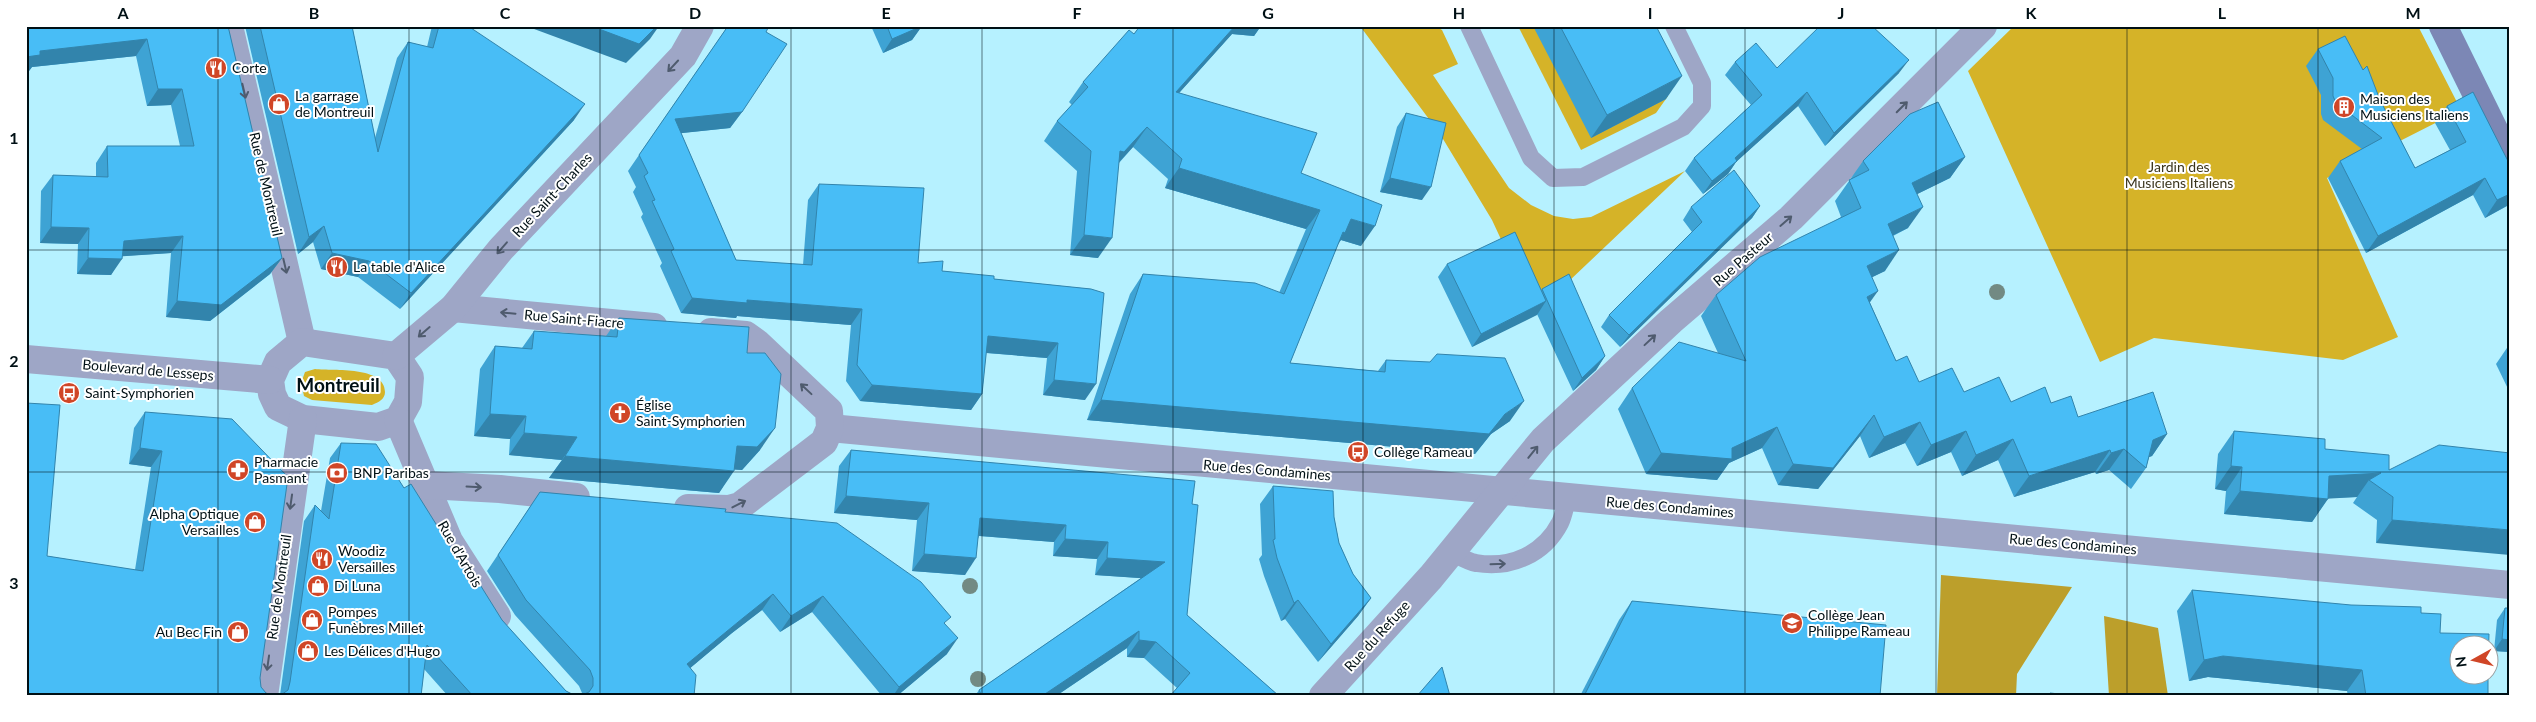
<svg xmlns="http://www.w3.org/2000/svg" width="2536" height="722" font-family="Lato,sans-serif">
<rect width="100%" height="100%" fill="#b6f1ff"/>
<g fill="#d5b328">
<polygon points="1360,26 1435,26 1442,30 1458,64 1433,75 1509,188 1531,205 1554,216 1573,219 1591,217 1685,171 1568,282 1533,308 1492,220 1440,134"/>
<polygon points="1518,26 1533,26 1668,96 1656,113 1581,150"/>
<polygon points="2014,26 2418,26 2461,110 2327,178 2398,337 2343,360 2154,338 2100,362 1968,71"/>
<path d="M315,369C334,371 385,366 385,392C385,399 379,402 372,405L312,400L304,396L301,383L305,372Z"/>
</g>
<g fill="#bc9f2b">
<polygon points="1941,575 2072,587 2017,674 2016,696 1937,696"/>
<polygon points="2104,616 2158,628 2168,696 2109,696"/>
</g>
<g fill="none" stroke-linecap="round" stroke-linejoin="round">
<g stroke="#9ea6c6" stroke-width="18">
<polyline points="1469,26 1531,158 1553,178 1583,177 1683,127 1702,106 1702,83 1674,26"/>
<path d="M1451,552C1459,556 1468,562 1476,563C1511,569 1544,554 1560,523C1564,515 1565,505 1568,497"/>
</g>
<g stroke="#9ea6c6" stroke-width="28">
<polyline points="229,26 302,342"/>
<polyline points="453,308 654,327"/>
<polygon points="302,342 396,356 410,377 408,402 398,420 378,427 303,419 278,407 272,394 270,380 278,362"/>
<polyline points="396,356 453,308 501,249 683,56 700,26"/>
<polyline points="26,359 270,380"/>
<polyline points="398,420 449,541 497,616"/>
<polyline points="830,428 2510,585"/>
<polyline points="426,485 500,489 576,497"/>
<polyline points="688,508 729,509 740,506 824,442 830,428 829,411 757,343 746,335 711,332"/>
<polyline points="264,696 303,419"/>
<polyline points="1323,696 1431,577 1543,440 1671,321 1791,218 1983,26"/>
</g>
<polyline stroke="#7c87b5" stroke-width="28" points="2443,26 2510,162"/>
</g>
<g fill="#728a83">
<circle cx="1997" cy="292" r="8"/>
<circle cx="970" cy="586" r="8"/>
<circle cx="978" cy="679" r="8"/>
</g>
<g fill="#3ea3d4">
<polygon points="26,26 228,26 282,258 270,274 210,321 166,317 171,253 122,256 111,275 77,274 78,244 40,243 41,191 53,175 96,177 96,163 107,146 180,146 171,105 147,106 136,56 32,67 29,71"/>
<polygon points="245,26 352,26 375,138 397,58 408,42 427,47 432,26 468,26 574,120 400,309 358,277 321,269 313,242 298,254"/>
<polygon points="728,26 766,32 742,112 730,128 681,133 736,260 803,265 808,200 819,184 918,263 942,271 994,279 1091,289 1085,400 1043,395 1047,358 986,353 982,394 971,410 860,401 846,381 851,325 737,316 736,318 681,313 660,266 662,263 641,217 643,214 633,192 636,187 628,171"/>
<polygon points="871,26 922,26 912,40 883,53"/>
<polygon points="1140,26 1261,26 1254,36 1232,34 1179,93 1301,173 1361,246 1341,240 1339,242 1290,363 1378,371 1386,360 1510,421 1491,434 1475,454 1087,420 1130,294 1143,274 1279,293 1306,229 1165,188 1168,179 1133,147 1119,163 1098,258 1070,255 1077,171 1044,141 1057,121 1072,105 1069,102 1083,82 1134,34"/>
<polygon points="1533,26 1656,26 1666,99 1591,138"/>
<polygon points="2318,49 2380,100 2415,168 2450,150 2435,123 2447,106 2510,194 2509,205 2485,218 2473,195 2366,253 2328,178 2340,161 2362,149 2323,120 2321,114 2321,95 2306,66"/>
<polygon points="1735,62 1777,68 1899,73 1825,146 1798,106 1736,162 1728,174 1703,194 1685,171 1694,158 1751,105 1725,75"/>
<polygon points="1406,113 1422,200 1380,192 1397,127"/>
<polygon points="1965,157 1950,178 1917,194 1908,228 1893,236 1885,271 1872,277 1870,303 1896,361 1919,382 2011,402 2051,403 2078,417 2167,434 2152,456 2149,457 2146,468 2131,489 2109,470 2096,474 2095,472 2014,497 1998,460 1962,476 1951,452 1917,466 1905,443 1869,458 1860,436 1818,489 1778,485 1762,448 1729,463 1717,480 1646,474 1618,409 1632,388 1718,353 1701,316 1716,295 1841,217 1835,201 1863,161"/>
<polygon points="1760,206 1752,218 1620,347 1601,327 1609,315 1692,232 1683,220 1691,207"/>
<polygon points="1447,264 1541,290 1542,289 1605,356 1596,370 1573,391 1537,314 1472,347 1438,277"/>
<polygon points="619,318 747,353 760,450 742,470 734,469 719,493 549,478 562,460 509,455 510,439 474,436 480,369 495,346 522,348 534,331 606,336"/>
<polygon points="2509,345 2510,345 2510,393 2496,364"/>
<polygon points="145,412 260,678 261,687 266,693 272,696 280,695 304,521 315,505 321,511 330,458 341,443 404,488 475,588 502,620 566,691 574,695 582,695 582,693 579,686 515,615 487,571 540,492 725,512 946,625 947,654 897,696 882,696 812,612 780,632 762,610 732,633 690,668 694,696 448,696 424,669 421,696 26,696 47,556 135,570 151,467 129,464 134,428"/>
<polygon points="2234,431 2325,449 2389,470 2510,453 2376,543 2377,520 2353,503 2357,497 2328,498 2312,522 2224,514 2226,491 2215,489 2218,454"/>
<polygon points="851,450 1192,504 1187,615 1279,696 1177,688 1144,658 1127,657 1127,648 1056,696 975,696 979,690 1141,578 1095,575 1097,559 1053,556 1054,542 979,536 965,575 912,571 917,520 834,513 839,466"/>
<polygon points="1273,486 1334,517 1339,543 1353,574 1371,598 1358,616 1318,662 1285,619 1281,621 1264,576 1259,559 1262,555 1260,504"/>
<polygon points="2192,590 2421,613 2440,633 2488,694 2486,696 2348,696 2347,691 2208,677 2189,681 2177,611"/>
<polygon points="1632,601 1880,696 1580,696 1619,620"/>
<polygon points="2505,608 2510,652 2494,651 2497,620"/>
</g>
<g fill="#3284ac">
<polygon points="526,26 659,26 650,39 626,63"/>
<polygon points="922,26 912,40 883,53 892,39"/>
<polygon points="1235,26 1261,26 1254,36 1232,34 1162,112 1176,92"/>
<polygon points="147,39 136,56 32,67 29,71 26,72 26,57 40,51"/>
<polygon points="1909,60 1899,73 1825,146 1834,133"/>
<polygon points="1682,76 1666,99 1591,138 1607,115"/>
<polygon points="158,89 182,89 171,105 147,106"/>
<polygon points="1807,92 1798,106 1736,162 1728,174 1703,194 1712,181 1735,158"/>
<polygon points="585,104 574,120 400,309 411,293"/>
<polygon points="742,112 730,128 664,135 675,119"/>
<polygon points="1147,127 1133,147 1110,172 1120,151"/>
<polygon points="1965,157 1950,178 1897,204 1912,183"/>
<polygon points="1179,168 1320,210 1306,229 1165,188"/>
<polygon points="1390,178 1431,187 1422,200 1380,192"/>
<polygon points="2485,178 2473,195 2366,253 2378,236"/>
<polygon points="2510,194 2510,204 2485,218 2497,200"/>
<polygon points="1760,206 1752,218 1620,347 1629,335"/>
<polygon points="1923,207 1908,228 1873,245 1888,224"/>
<polygon points="1351,219 1375,226 1361,246 1341,240 1332,253"/>
<polygon points="324,226 313,242 298,254 309,237"/>
<polygon points="51,227 89,228 78,244 40,243"/>
<polygon points="1084,235 1112,238 1098,258 1070,255"/>
<polygon points="183,236 171,253 112,257 124,241"/>
<polygon points="1899,250 1885,271 1852,287 1867,266"/>
<polygon points="332,253 369,261 358,277 321,269"/>
<polygon points="88,258 122,259 111,275 77,274"/>
<polygon points="282,258 270,274 210,321 166,317 177,301"/>
<polygon points="1878,291 1863,312 1867,297"/>
<polygon points="692,298 747,300 862,309 851,325 737,316 736,318 681,313"/>
<polygon points="1546,301 1537,315 1472,347 1481,334"/>
<polygon points="988,336 1058,343 1047,358 976,352"/>
<polygon points="1605,356 1596,370 1573,391 1582,378"/>
<polygon points="1054,380 1096,384 1085,400 1043,395"/>
<polygon points="872,385 982,394 971,410 860,401"/>
<polygon points="1101,400 1505,414 1524,401 1510,421 1491,434 1475,454 1087,420"/>
<polygon points="490,414 526,416 510,439 474,436"/>
<polygon points="1874,415 1860,436 1818,489 1778,485 1793,464"/>
<polygon points="1920,422 1905,443 1869,458 1884,437"/>
<polygon points="1777,427 1762,448 1729,463 1717,480 1646,474 1661,453 1732,448"/>
<polygon points="775,428 760,450 742,470 722,469 737,446"/>
<polygon points="1966,431 1951,452 1917,466 1931,445"/>
<polygon points="524,433 577,437 562,460 509,455"/>
<polygon points="2167,434 2152,456 2138,461 2153,440"/>
<polygon points="2013,439 1998,460 1962,476 1976,455"/>
<polygon points="140,448 162,451 151,467 129,464"/>
<polygon points="2124,449 2109,470 2096,474 2111,453"/>
<polygon points="2110,450 2095,472 2014,497 2029,476"/>
<polygon points="565,456 734,471 719,493 549,478"/>
<polygon points="2231,466 2242,467 2226,491 2215,489"/>
<polygon points="2381,473 2369,480 2357,497 2322,499 2328,499 2312,522 2224,514 2240,491 2329,476"/>
<polygon points="846,496 929,503 917,520 834,513"/>
<polygon points="980,518 1066,525 1054,542 968,535"/>
<polygon points="2392,520 2510,530 2510,555 2376,543"/>
<polygon points="1065,539 1108,542 1097,559 1053,556"/>
<polygon points="924,554 976,558 965,575 912,571"/>
<polygon points="1107,558 1165,562 1153,579 1095,575"/>
<polygon points="773,594 762,610 732,633 676,680 687,664 743,618"/>
<polygon points="823,596 812,612 780,632 791,616"/>
<polygon points="1371,598 1358,616 1318,662 1331,644"/>
<polygon points="1298,600 1285,619 1281,621 1294,603"/>
<polygon points="1139,631 1127,648 1056,696 1042,696"/>
<polygon points="958,638 947,654 897,696 893,696 899,687"/>
<polygon points="2502,639 2510,640 2510,652 2494,651"/>
<polygon points="1139,640 1156,642 1144,658 1127,657"/>
<polygon points="2223,656 2362,670 2347,691 2208,677 2189,681 2204,660"/>
<polygon points="1622,694 1640,696 1607,696"/>
<polygon points="2438,694 2488,694 2486,696 2437,696"/>
</g>
<g fill="#48bdf6" stroke="#3284ac">
<polygon points="26,26 228,26 282,258 221,305 177,301 183,236 124,241 122,259 88,258 89,228 51,227 53,175 108,177 107,146 194,146 182,89 158,89 147,39 40,51 40,55 26,57"/>
<polygon points="260,26 352,26 378,152 408,42 433,48 439,26 468,26 585,104 411,293 369,261 332,253 324,226 309,237"/>
<polygon points="591,26 657,26 639,44"/>
<polygon points="728,26 769,26 766,32 787,44 742,112 675,119 736,260 812,265 819,184 924,188 918,263 943,261 942,271 994,276 994,279 1091,289 1104,293 1096,384 1054,380 1058,343 988,336 982,394 872,385 857,365 862,309 747,300 747,303 692,298 671,251 674,249 652,201 655,200 644,176 648,173 639,155"/>
<polygon points="887,26 922,26 892,39"/>
<polygon points="1140,26 1235,26 1176,92 1317,133 1301,173 1382,205 1375,226 1351,219 1345,233 1343,232 1290,363 1385,372 1386,360 1430,362 1437,354 1505,358 1524,401 1505,414 1489,434 1101,400 1143,274 1255,283 1284,294 1320,210 1179,168 1182,159 1147,127 1124,152 1120,151 1112,238 1084,235 1091,151 1057,121 1088,87 1083,82 1129,30 1134,34"/>
<polygon points="1560,26 1656,26 1682,76 1607,115"/>
<polygon points="1820,26 1872,26 1909,60 1834,133 1807,92 1735,158 1737,161 1712,181 1694,158 1762,95 1735,62 1756,43 1777,68"/>
<polygon points="2345,36 2363,70 2367,66 2380,100 2415,168 2466,142 2447,106 2473,92 2510,165 2510,194 2497,200 2485,178 2378,236 2340,161 2382,138 2336,103 2333,96 2333,78 2318,49"/>
<polygon points="1938,102 1965,157 1912,183 1923,207 1888,224 1899,250 1867,266 1878,291 1867,297 1896,361 1907,356 1919,382 1952,368 1964,392 1999,377 2011,402 2045,387 2051,403 2071,396 2078,417 2153,392 2167,434 2153,440 2146,468 2124,449 2111,453 2110,450 2029,476 2013,439 1976,455 1966,431 1931,445 1920,422 1884,437 1874,415 1833,468 1793,464 1777,427 1732,448 1732,459 1661,453 1632,388 1679,342 1746,361 1716,295 1760,257 1861,208 1849,180 1869,170 1863,161 1910,114"/>
<polygon points="1406,113 1446,123 1431,187 1390,178"/>
<polygon points="1734,170 1760,206 1629,335 1609,315 1702,222 1691,207"/>
<polygon points="1515,232 1546,301 1481,334 1447,264"/>
<polygon points="1569,274 1605,356 1582,378 1542,289"/>
<polygon points="619,318 749,327 747,353 765,353 781,374 775,428 757,447 737,446 734,471 565,456 577,437 524,433 526,416 490,414 495,346 532,349 534,331 617,337"/>
<polygon points="26,403 60,405 47,556 143,571 162,451 140,448 145,412 232,419 288,477 260,678 261,687 266,693 272,696 281,695 288,690 290,682 315,505 329,519 341,443 376,444 404,488 411,484 476,588 479,583 502,620 566,691 574,695 582,695 589,692 593,686 593,678 590,670 526,600 498,555 540,492 726,509 725,512 837,523 921,582 951,617 944,623 958,638 899,687 823,596 791,616 773,594 743,618 687,664 696,675 694,696 473,696 427,645 421,696 26,696"/>
<polygon points="2234,431 2325,439 2325,449 2389,455 2389,470 2439,445 2510,453 2510,530 2392,520 2393,497 2369,480 2381,473 2329,476 2328,499 2240,491 2242,467 2231,466"/>
<polygon points="851,450 1195,481 1192,504 1198,505 1187,615 1279,696 1170,696 1190,673 1156,642 1139,640 1139,631 1042,696 982,696 979,690 1165,562 1107,558 1108,542 1065,539 1066,525 980,518 976,558 924,554 929,503 846,496"/>
<polygon points="1273,486 1333,491 1334,517 1339,543 1353,574 1371,598 1331,644 1298,600 1294,603 1277,558 1273,540 1275,539"/>
<polygon points="2192,590 2351,605 2421,607 2421,613 2441,614 2440,633 2489,634 2488,665 2488,644 2458,644 2458,674 2488,674 2488,694 2438,694 2438,696 2366,696 2362,670 2223,656 2204,660"/>
<polygon points="1632,601 1886,625 1880,696 1640,696 1622,694 1607,696 1584,696"/>
<polygon points="2505,608 2510,608 2510,640 2502,639"/>
<polygon points="1442,667 1450,696 1417,696"/>
<polygon points="2050,693 2078,696 2050,696"/>
</g>
<defs><path id="oneway-shaft" d="M-6 0H5M1.5-3L5.5 0L1.5 3" fill="none" stroke-width="1.6" stroke-linecap="round" stroke-linejoin="round" transform="scale(1.25)"/></defs>
<g stroke="#4f5b6e">
<use href="#oneway-shaft" transform="translate(673 66) rotate(133)"/>
<use href="#oneway-shaft" transform="translate(244 91) rotate(77)"/>
<use href="#oneway-shaft" transform="translate(1902 107) rotate(-45)"/>
<use href="#oneway-shaft" transform="translate(1786 221) rotate(-41)"/>
<use href="#oneway-shaft" transform="translate(502 248) rotate(131)"/>
<use href="#oneway-shaft" transform="translate(285 266) rotate(77)"/>
<use href="#oneway-shaft" transform="translate(508 313) rotate(-175)"/>
<use href="#oneway-shaft" transform="translate(424 332) rotate(139)"/>
<use href="#oneway-shaft" transform="translate(1650 340) rotate(-43)"/>
<use href="#oneway-shaft" transform="translate(806 389) rotate(-137)"/>
<use href="#oneway-shaft" transform="translate(1533 452) rotate(-51)"/>
<use href="#oneway-shaft" transform="translate(474 487) rotate(3)"/>
<use href="#oneway-shaft" transform="translate(291 502) rotate(98)"/>
<use href="#oneway-shaft" transform="translate(739 504) rotate(-27)"/>
<use href="#oneway-shaft" transform="translate(1498 564) rotate(-2)"/>
<use href="#oneway-shaft" transform="translate(268 663) rotate(98)"/>
</g>
<path fill="none" stroke="#001015" stroke-width="1" stroke-opacity="0.55" d="M218,26V696M409,26V696M600,26V696M791,26V696M982,26V696M1173,26V696M1363,26V696M1554,26V696M1745,26V696M1936,26V696M2127,26V696M2318,26V696M26,250H2510M26,472H2510"/>
<defs>
<g id="restaurant-disc" transform="scale(1.125)"><circle r="9.5" fill="#d04627" stroke="#fff"/><path d="M-5-6h1v4h1v-4h1v4h1v-4h1v5L-1.5 .5V6h-2V.5L-5-1ZM5-6V6H3V1.5H1.5Q1.5-4 5-6Z" fill="#fff"/></g>
<g id="shop-disc" transform="scale(1.125)"><circle r="9.5" fill="#d04627" stroke="#fff"/><path d="M-5-2.5h2.3a2.7 3.5 0 0 1 5.4 0H5L5.5 6h-11ZM-1.5-2.5h3a1.5 2.3 0 0 0-3 0Z" fill="#fff"/></g>
<g id="building-disc" transform="scale(1.125)"><circle r="9.5" fill="#d04627" stroke="#fff"/><path d="M-4-6H4V6H1V3H-1V6H-4ZM-2.5-4.3h1.7v1.8h-1.7ZM.8-4.3h1.7v1.8H.8ZM-2.5-1h1.7V.8h-1.7ZM.8-1h1.7V.8H.8Z" fill="#fff"/></g>
<g id="bus-disc" transform="scale(1.125)"><circle r="9.5" fill="#d04627" stroke="#fff"/><path d="M-5-6H5V4H4V6H2V4H-2V6H-4V4H-5ZM-3.5-4V0h7V-4ZM-3.5 1.2v1.5H-2V1.2ZM2 1.2v1.5H3.5V1.2Z" fill="#fff"/></g>
<g id="church-disc" transform="scale(1.125)"><circle r="9.5" fill="#d04627" stroke="#fff"/><path d="M-1.2-6h2.4v3.5h3.3v2.4h-3.3V6h-2.4V-.1h-3.3v-2.4h3.3Z" fill="#fff"/></g>
<g id="pharmacy-disc" transform="scale(1.125)"><circle r="9.5" fill="#d04627" stroke="#fff"/><path d="M-2-6h4v4h4v4h-4v4h-4v-4h-4v-4h4Z" fill="#fff"/></g>
<g id="bank-disc" transform="scale(1.125)"><circle r="9.5" fill="#d04627" stroke="#fff"/><path d="M-6-4H6V4H-6ZM0-2.3a2.3 2.3 0 1 0 0 4.6a2.3 2.3 0 1 0 0-4.6Z" fill="#fff"/></g>
<g id="school-disc" transform="scale(1.125)"><circle r="9.5" fill="#d04627" stroke="#fff"/><path d="M0-5L7-2L0 1L-7-2ZM-4 1L0 2.5L4 1V4Q0 6-4 4Z" fill="#fff"/></g>
</defs>
<g fill-rule="evenodd">
<use href="#restaurant-disc" x="216" y="68"/>
<use href="#shop-disc" x="279" y="104"/>
<use href="#building-disc" x="2344" y="107"/>
<use href="#restaurant-disc" x="337" y="267"/>
<use href="#bus-disc" x="69" y="393"/>
<use href="#church-disc" x="620" y="413"/>
<use href="#bus-disc" x="1358" y="452"/>
<use href="#pharmacy-disc" x="238" y="470"/>
<use href="#bank-disc" x="337" y="473"/>
<use href="#shop-disc" x="255" y="522"/>
<use href="#restaurant-disc" x="322" y="559"/>
<use href="#shop-disc" x="318" y="586"/>
<use href="#shop-disc" x="312" y="620"/>
<use href="#school-disc" x="1792" y="623"/>
<use href="#shop-disc" x="238" y="632"/>
<use href="#shop-disc" x="308" y="651"/>
</g>
<g text-anchor="middle" stroke-width="4" stroke-linejoin="round" paint-order="stroke">
<g font-size="14" fill="#001015" stroke="#fff" text-anchor="start">
<text x="232" y="73">Corte</text>
<text x="295" y="101">La garrage<tspan x="295" dy="16">de Montreuil</tspan></text>
<text x="2360" y="104">Maison des<tspan x="2360" dy="16">Musiciens Italiens</tspan></text>
<text x="353" y="272">La table d'Alice</text>
<text x="85" y="398">Saint-Symphorien</text>
<text x="636" y="410">Église<tspan x="636" dy="16">Saint-Symphorien</tspan></text>
<text x="1374" y="457">Collège Rameau</text>
<text x="254" y="467">Pharmacie<tspan x="254" dy="16">Pasmant</tspan></text>
<text x="353" y="478">BNP Paribas</text>
<text x="239" y="519" text-anchor="end">Alpha Optique<tspan x="239" dy="16">Versailles</tspan></text>
<text x="338" y="556">Woodiz<tspan x="338" dy="16">Versailles</tspan></text>
<text x="334" y="591">Di Luna</text>
<text x="328" y="617">Pompes<tspan x="328" dy="16">Funèbres Millet</tspan></text>
<text x="1808" y="620">Collège Jean<tspan x="1808" dy="16">Philippe Rameau</tspan></text>
<text x="222" y="637" text-anchor="end">Au Bec Fin</text>
<text x="324" y="656">Les Délices d'Hugo</text>
</g>
<g font-size="14" fill="#3b351d" stroke="#fff">
<text x="2179" y="172">Jardin des<tspan x="2179" dy="16">Musiciens Italiens</tspan></text>
</g>
<g font-size="14" fill="#001015" stroke="#fff">
<text transform="translate(266 184) rotate(77)" y="5">Rue de Montreuil</text>
<text transform="translate(552 195) rotate(-47)" y="5">Rue Saint-Charles</text>
<text transform="translate(1743 259) rotate(-41)" y="5">Rue Pasteur</text>
<text transform="translate(574 319) rotate(5)" y="5">Rue Saint-Fiacre</text>
<text transform="translate(148 370) rotate(5)" y="5">Boulevard de Lesseps</text>
<text transform="translate(1267 470) rotate(5)" y="5">Rue des Condamines</text>
<text transform="translate(1670 507) rotate(5)" y="5">Rue des Condamines</text>
<text transform="translate(2073 544) rotate(5)" y="5">Rue des Condamines</text>
<text transform="translate(460 554) rotate(60)" y="5">Rue d'Artois</text>
<text transform="translate(279 587) rotate(-82)" y="5">Rue de Montreuil</text>
<text transform="translate(1377 636) rotate(-48)" y="5">Rue du Refuge</text>
</g>
<g font-size="19" font-weight="bold" fill="#001015" stroke="#fff">
<text x="338" y="392">Montreuil</text>
</g>
</g>
<rect width="2536" height="722" fill="none" stroke="#ffffff" stroke-width="55"/>
<g transform="translate(2474 660) rotate(262)"><circle r="24" fill="#ffffff" stroke="#999fa1"/>
<path d="M0-4L9 19L0 12L-9 19Z" fill="#d04627"/>
<text y="-8" font-size="14" font-weight="bold" text-anchor="middle" fill="#001015">N</text>
</g>
<rect x="28" y="28" width="2480" height="666" fill="none" stroke="#001015" stroke-width="2"/>
<g font-size="16" text-anchor="middle" font-weight="bold" fill="#001015">
<text x="123" y="19">A</text>
<text x="314" y="19">B</text>
<text x="505" y="19">C</text>
<text x="695" y="19">D</text>
<text x="886" y="19">E</text>
<text x="1077" y="19">F</text>
<text x="1268" y="19">G</text>
<text x="1459" y="19">H</text>
<text x="1650" y="19">I</text>
<text x="1841" y="19">J</text>
<text x="2031" y="19">K</text>
<text x="2222" y="19">L</text>
<text x="2413" y="19">M</text>
<text x="14" y="144">1</text>
<text x="14" y="367">2</text>
<text x="14" y="589">3</text>
</g>
</svg>
